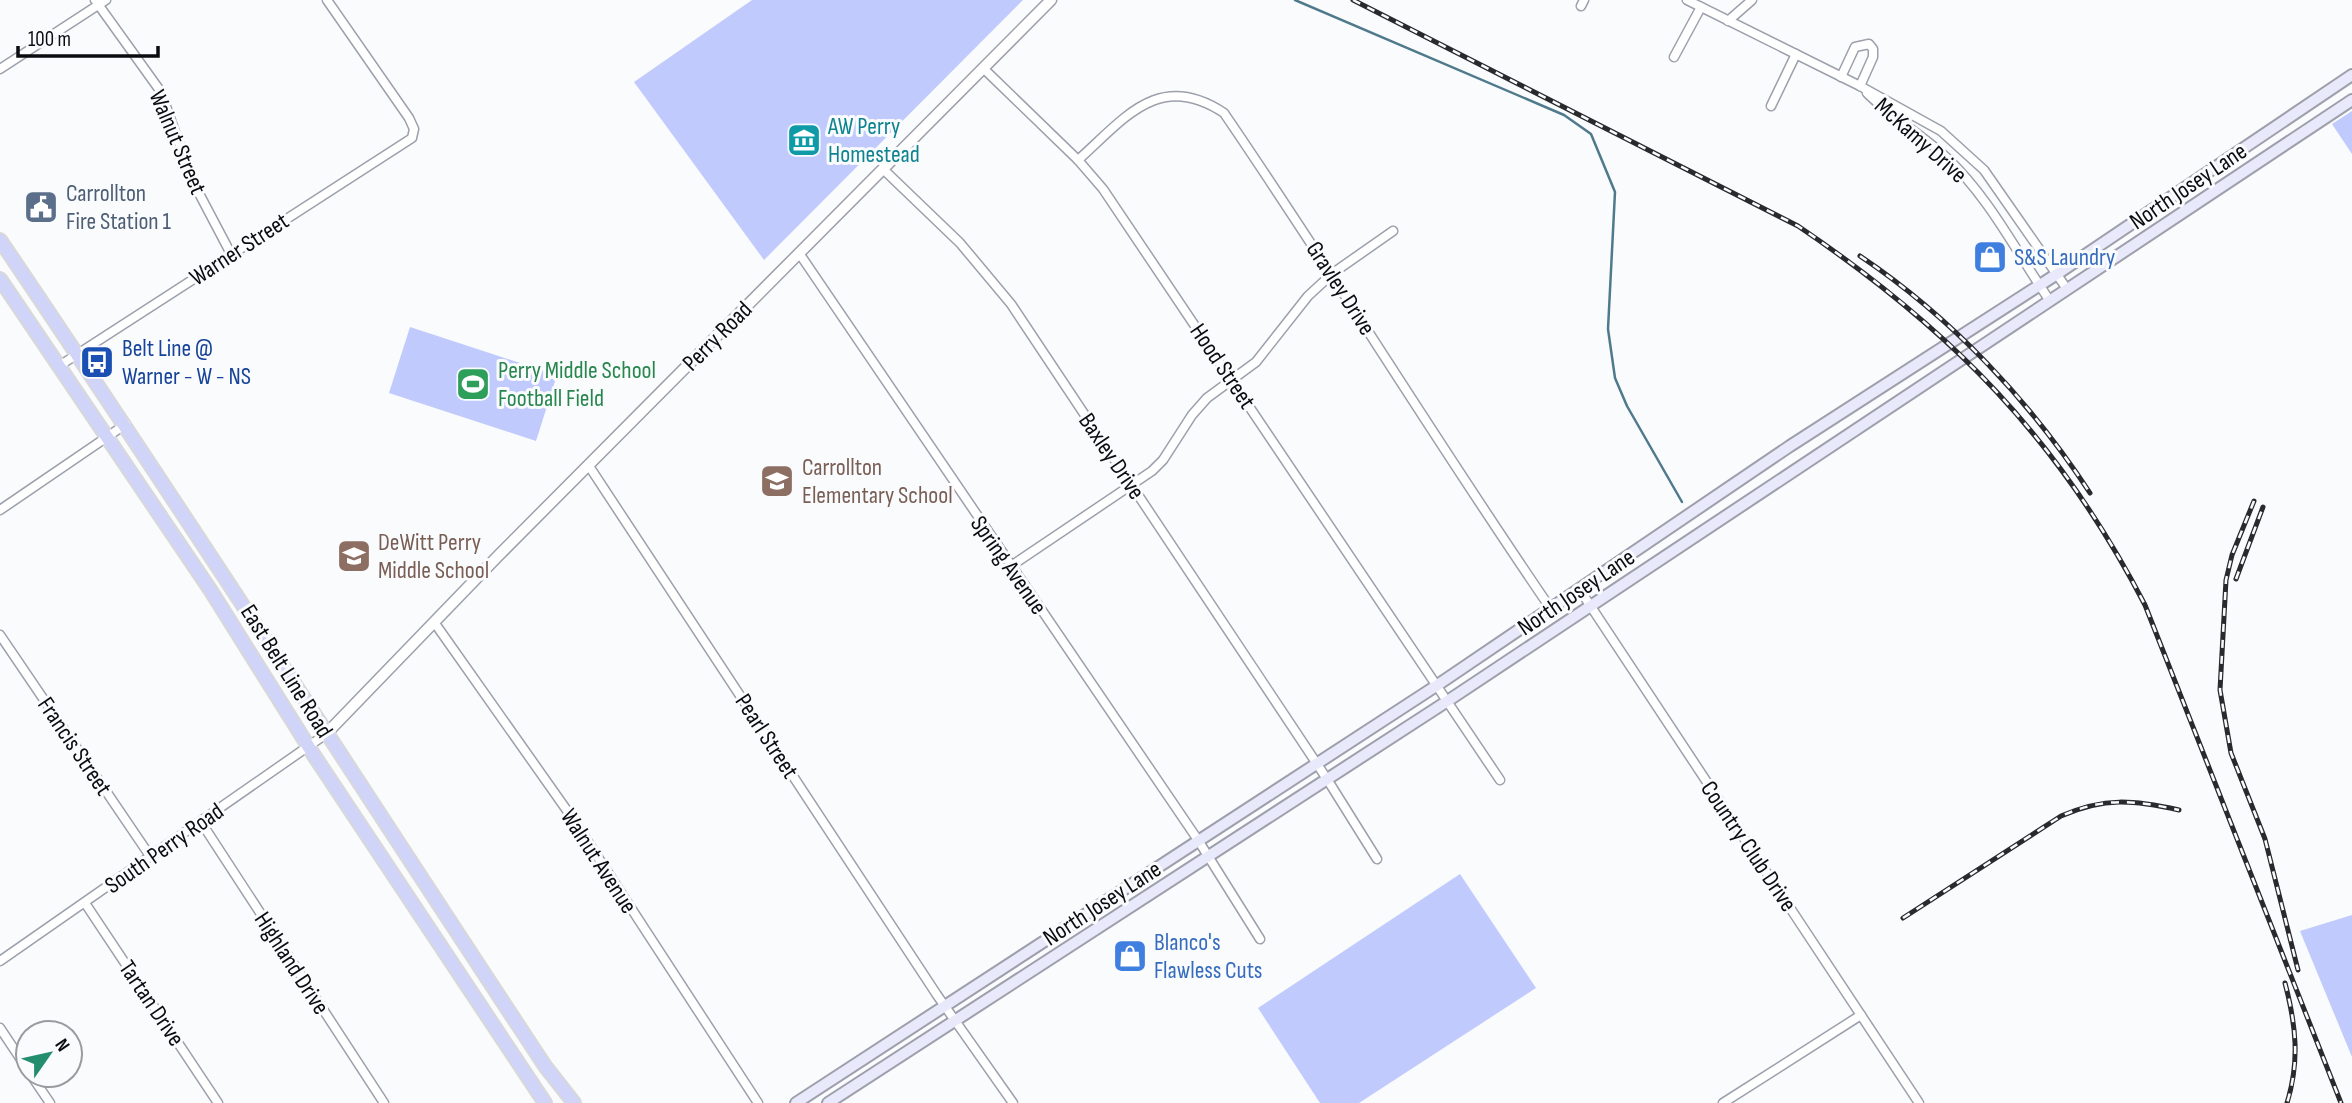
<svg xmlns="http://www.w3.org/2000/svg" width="2352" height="1103" font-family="'Sofia Sans Condensed',sans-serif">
<rect width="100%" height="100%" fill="#fafbfd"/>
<g fill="#c0cafc">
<polygon points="752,0 1023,0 764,260 634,82"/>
<polygon points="2352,111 2352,154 2332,124"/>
<polygon points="410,327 557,375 536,441 389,393"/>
<polygon points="1460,874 1536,988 1359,1103 1320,1103 1258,1008"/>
<polygon points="2352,915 2352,1057 2300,931"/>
</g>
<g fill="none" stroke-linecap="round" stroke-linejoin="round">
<polyline stroke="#4e7a8c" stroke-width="2.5" points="1295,0 1564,115 1591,134 1615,192 1608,329 1615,378 1627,406 1682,502"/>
<g stroke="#9da0ab" stroke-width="11">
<g id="minor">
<polyline points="95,0 161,92 192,180 231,254"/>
<polyline points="1687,0 1860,86 1941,131 1984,170 2067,289"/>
<polyline points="1581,6 1584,0"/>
<polyline points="1728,21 1752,0"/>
<polyline points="1674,57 1701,7"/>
<polyline points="983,68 1078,160 1103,189 1500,780"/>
<polyline points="0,69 106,0"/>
<polyline points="1841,77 1855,47 1869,44 1873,49 1873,57 1860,86"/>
<path d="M1867,93C1891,117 1921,134 1946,157C1989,197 2017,253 2050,301"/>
<polyline points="1771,106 1796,54"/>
<path d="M1078,160C1125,118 1159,70 1224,113C1336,277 1439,446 1551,609"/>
<polyline points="883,169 960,243 1011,304 1327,779 1377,859"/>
<polyline points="799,253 1198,840 1260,939"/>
<polyline points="59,366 412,138 414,129 409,118 327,0"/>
<polyline points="589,466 937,995 1013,1103"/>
<polyline points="0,510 126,424"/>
<polyline points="1011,566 1152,471 1163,460 1192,415 1207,398 1256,362 1308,296 1333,273 1393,231"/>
<polyline points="1580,590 1919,1103"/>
<polyline points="434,622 573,819 758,1103"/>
<polyline points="0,635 150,856"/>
<polyline points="201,822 384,1103"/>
<polyline points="85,903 218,1103"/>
<polyline points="0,961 326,734"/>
<polyline points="0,1028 28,1070"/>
<polyline points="31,1075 50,1103"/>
<polyline points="1723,1103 1861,1015"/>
</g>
</g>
<g stroke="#9da0ab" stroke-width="13">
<polyline id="tertiary" points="326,734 498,556 1051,0"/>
</g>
<g stroke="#9da0ab" stroke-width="14">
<g id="secondary">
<polyline points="796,1103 1436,686 1790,446 2057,274 2352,75"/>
<polyline points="828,1103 1446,702 2352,100"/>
</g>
</g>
<g stroke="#d8d8d9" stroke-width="16">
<g id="primary">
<path d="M0,240C185,513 363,790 545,1066L574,1103"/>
<polyline points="0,279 211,591 315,757 545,1103"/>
</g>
</g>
<use href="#minor" stroke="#fff" stroke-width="8"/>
<use href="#tertiary" stroke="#fff" stroke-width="10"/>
<use href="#secondary" stroke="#e8e9fb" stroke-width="10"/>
<use href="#primary" stroke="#d0d4f8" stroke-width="12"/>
<g stroke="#292a2d" stroke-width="5">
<g id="rail">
<path d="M1353,0L1798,226C1952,330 2059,439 2145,605L2341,1103"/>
<path d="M1860,256C1951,317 2030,401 2090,493"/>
<polyline points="2254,501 2232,555 2226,580 2220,690 2231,753 2265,839 2298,970"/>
<polyline points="2236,579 2263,507"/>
<path d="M1903,918L2061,816C2105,797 2133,800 2179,810"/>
<path d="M2285,983C2296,1025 2300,1061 2287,1103"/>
</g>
</g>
<use href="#rail" stroke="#fafbfd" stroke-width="2.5" stroke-dasharray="8" stroke-linecap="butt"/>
</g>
<defs>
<g id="museum-square" transform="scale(1.75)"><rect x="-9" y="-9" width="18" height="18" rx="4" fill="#0f9aa8" stroke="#fafbfd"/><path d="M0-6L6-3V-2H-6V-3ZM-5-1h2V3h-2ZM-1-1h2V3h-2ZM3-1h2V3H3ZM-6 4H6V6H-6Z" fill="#fff"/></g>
<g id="civic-square" transform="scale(1.75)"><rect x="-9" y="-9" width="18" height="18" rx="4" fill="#5c6f8a" stroke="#fafbfd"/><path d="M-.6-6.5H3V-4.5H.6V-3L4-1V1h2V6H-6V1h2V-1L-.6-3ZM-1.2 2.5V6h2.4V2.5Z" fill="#fff"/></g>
<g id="shop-square" transform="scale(1.75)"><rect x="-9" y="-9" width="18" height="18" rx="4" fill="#3f7fe0" stroke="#fafbfd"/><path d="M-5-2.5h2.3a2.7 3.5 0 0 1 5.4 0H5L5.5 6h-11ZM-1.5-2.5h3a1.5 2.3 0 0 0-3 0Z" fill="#fff"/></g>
<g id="bus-square" transform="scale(1.75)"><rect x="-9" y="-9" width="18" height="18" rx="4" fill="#1a4fb4" stroke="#fafbfd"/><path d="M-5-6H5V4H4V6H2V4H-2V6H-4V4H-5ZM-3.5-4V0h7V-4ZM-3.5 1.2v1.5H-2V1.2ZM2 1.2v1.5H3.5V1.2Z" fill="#fff"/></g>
<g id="stadium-square" transform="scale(1.75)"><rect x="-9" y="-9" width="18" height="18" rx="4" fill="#2e9e5b" stroke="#fafbfd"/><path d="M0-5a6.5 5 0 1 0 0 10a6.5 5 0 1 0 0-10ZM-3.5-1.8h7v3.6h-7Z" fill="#fff"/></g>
<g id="school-square" transform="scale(1.75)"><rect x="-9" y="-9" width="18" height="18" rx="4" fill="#8d6e63" stroke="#fafbfd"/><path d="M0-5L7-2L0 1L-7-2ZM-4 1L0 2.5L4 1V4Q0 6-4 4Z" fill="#fff"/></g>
</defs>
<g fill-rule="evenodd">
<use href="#museum-square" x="804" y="140"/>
<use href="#civic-square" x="41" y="207"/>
<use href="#shop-square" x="1990" y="257"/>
<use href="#bus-square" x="97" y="362"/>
<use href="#stadium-square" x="473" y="384"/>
<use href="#school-square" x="777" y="481"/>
<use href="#school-square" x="354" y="556"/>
<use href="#shop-square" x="1130" y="956"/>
</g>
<g text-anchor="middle" stroke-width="6" stroke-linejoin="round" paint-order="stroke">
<g font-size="24" fill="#0d838f" stroke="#fafbfd" text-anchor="start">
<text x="828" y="134">AW Perry<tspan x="828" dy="28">Homestead</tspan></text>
</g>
<g font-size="24" fill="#0b0c0f" stroke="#fafbfd">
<text transform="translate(1921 140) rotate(42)" y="8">McKamy Drive</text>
<text transform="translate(178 142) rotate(67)" y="8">Walnut Street</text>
<text transform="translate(2188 186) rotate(-34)" y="8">North Josey Lane</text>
<text transform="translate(239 249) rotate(-33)" y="8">Warner Street</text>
<text transform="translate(1341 288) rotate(57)" y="8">Gravley Drive</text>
<text transform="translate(717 336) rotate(-45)" y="8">Perry Road</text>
<text transform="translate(1223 366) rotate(56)" y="8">Hood Street</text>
<text transform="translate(1112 456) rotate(56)" y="8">Baxley Drive</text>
<text transform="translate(1009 565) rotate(55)" y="8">Spring Avenue</text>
<text transform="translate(1576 592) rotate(-34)" y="8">North Josey Lane</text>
<text transform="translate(287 671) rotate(58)" y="8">East Belt Line Road</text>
<text transform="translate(767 736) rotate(57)" y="8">Pearl Street</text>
<text transform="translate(75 746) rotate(56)" y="8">Francis Street</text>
<text transform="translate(1749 846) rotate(56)" y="8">Country Club Drive</text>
<text transform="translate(164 848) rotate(-35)" y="8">South Perry Road</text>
<text transform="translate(599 861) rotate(57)" y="8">Walnut Avenue</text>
<text transform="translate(1102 903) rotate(-33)" y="8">North Josey Lane</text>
<text transform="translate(292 963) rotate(57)" y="8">Highland Drive</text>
<text transform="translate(152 1003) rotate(56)" y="8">Tartan Drive</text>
</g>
<g font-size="24" fill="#4e5e75" stroke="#fafbfd" text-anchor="start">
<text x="66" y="201">Carrollton<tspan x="66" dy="28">Fire Station 1</tspan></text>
</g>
<g font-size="24" fill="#366cbe" stroke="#fafbfd" text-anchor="start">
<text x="2014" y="265">S&amp;S Laundry</text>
<text x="1154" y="950">Blanco's<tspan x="1154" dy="28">Flawless Cuts</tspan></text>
</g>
<g font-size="24" fill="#164399" stroke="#fafbfd" text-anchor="start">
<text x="122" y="356">Belt Line @<tspan x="122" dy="28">Warner - W - NS</tspan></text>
</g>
<g font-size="24" fill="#27864d" stroke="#fafbfd" text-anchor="start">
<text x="498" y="378">Perry Middle School<tspan x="498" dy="28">Football Field</tspan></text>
</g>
<g font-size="24" fill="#785e54" stroke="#fafbfd" text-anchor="start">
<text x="802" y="475">Carrollton<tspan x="802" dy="28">Elementary School</tspan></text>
<text x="378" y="550">DeWitt Perry<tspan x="378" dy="28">Middle School</tspan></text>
</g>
</g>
<g transform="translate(49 1054) rotate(56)"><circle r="33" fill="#fafbfd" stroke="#9a9b9e" stroke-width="2"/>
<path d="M0-5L12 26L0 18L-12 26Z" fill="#238e6d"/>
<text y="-10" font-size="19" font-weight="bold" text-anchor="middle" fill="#0b0c0f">N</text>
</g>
<path d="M18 46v10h140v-10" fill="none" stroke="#0b0c0f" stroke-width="3.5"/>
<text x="28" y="46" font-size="21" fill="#0b0c0f" stroke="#fafbfd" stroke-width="5" paint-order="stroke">100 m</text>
</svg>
